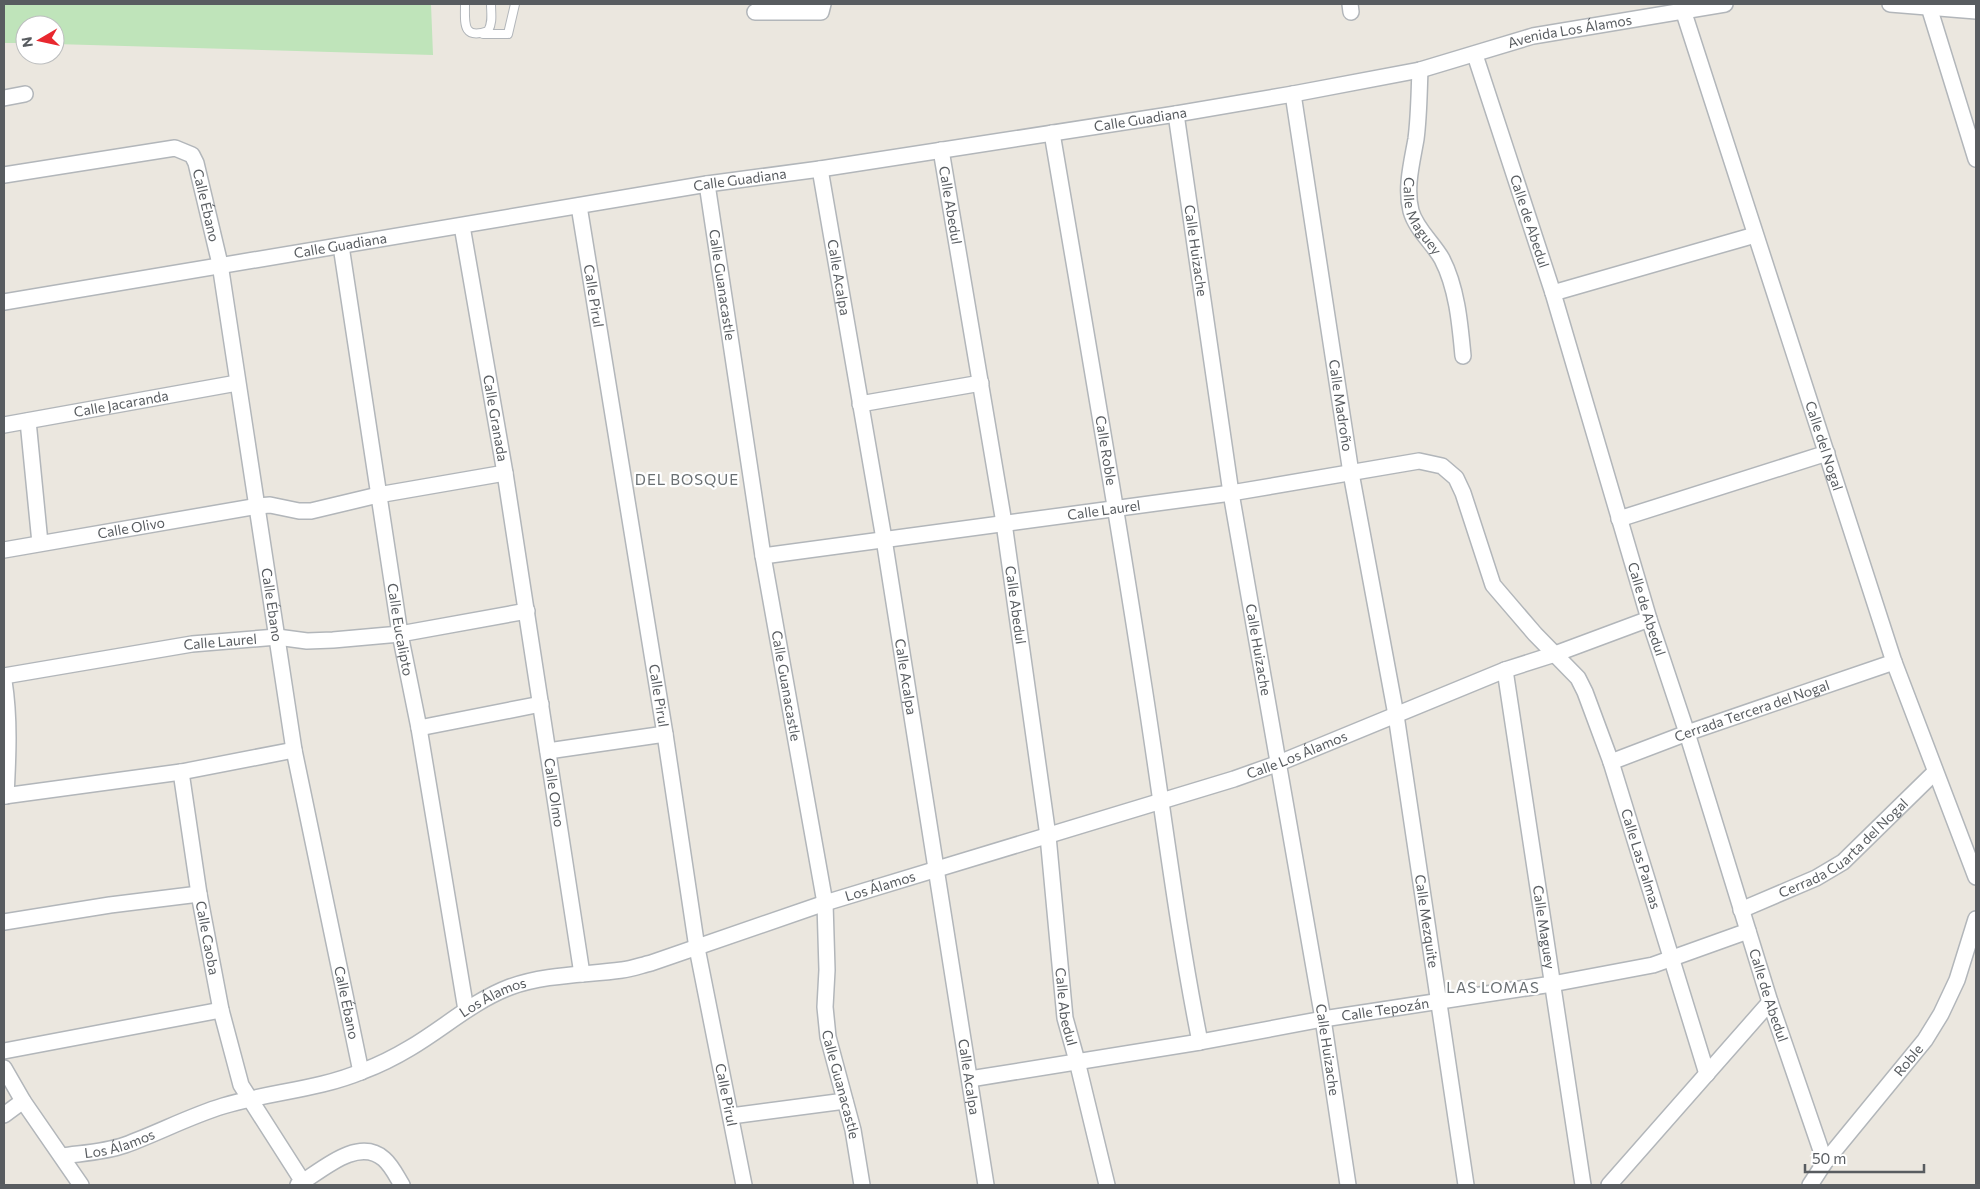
<svg xmlns="http://www.w3.org/2000/svg" width="1980" height="1189" font-family="Commissioner,sans-serif">
<rect width="100%" height="100%" fill="#ebe7df"/>
<polygon fill="#bfe4ba" points="4,4 431,4 433,55 55,44 55,25 25,25 25,43 4,43"/>
<g fill="none" stroke-linecap="round" stroke-linejoin="round">
<g stroke="#b2b6ba" stroke-width="10">
<g id="service">
<path d="M465,4C465,23 462,40 488,31C493,22 491,14 491,4"/>
<polyline points="483,34 508,34 515,4"/>
</g>
</g>
<g stroke="#b2b6ba" stroke-width="18">
<g id="minor">
<polyline points="1350,4 1351,12"/>
<polyline points="1890,4 1976,11"/>
<polyline points="1929,7 1976,159"/>
<path id="s1" d="M1683,10L1894,662L1976,877"/>
<polyline points="755,12 821,12 823,4"/>
<path id="s2" d="M1475,55L1553,293L1649,619L1687,733L1770,1002L1825,1162"/>
<path id="s3" d="M1420,70C1419,93 1419,116 1416,139C1412,162 1405,188 1411,211C1416,229 1433,243 1442,259C1457,288 1460,324 1463,356"/>
<path id="s4" d="M1293,94L1351,473L1396,715L1466,1185"/>
<polyline points="4,98 25,94"/>
<path id="s5" d="M1176,114L1231,493L1323,1019L1348,1185"/>
<path id="s6" d="M1052,133C1083,316 1115,498 1143,681C1162,801 1176,922 1200,1042"/>
<path id="s7" d="M941,150L1004,523L1048,836L1065,1018L1077,1061L1107,1185"/>
<path id="s8" d="M820,169L884,539L986,1185"/>
<path id="s9" d="M4,175L175,148L192,155L196,163L220,264L294,750L361,1072"/>
<path id="s10" d="M707,184L763,556L825,903L827,970L825,1007L828,1037L853,1130L862,1185"/>
<path id="s11" d="M579,206L665,734L697,948L744,1185"/>
<path id="s12" d="M462,226L505,473L582,974"/>
<path id="s13" d="M341,246L400,634L419,728L466,1010"/>
<polyline points="1553,293 1755,235"/>
<path id="s14" d="M4,302L707,184L820,169L1176,114L1293,94L1420,70L1533,36L1725,4"/>
<polyline points="860,404 981,383"/>
<polyline points="28,421 40,543"/>
<path id="s15" d="M4,425L237,383"/>
<polyline points="1619,519 1827,453"/>
<path id="s16" d="M4,550L258,506L270,505L299,511H311L378,495L505,473"/>
<path id="s17" d="M763,556L1231,493L1419,461L1442,466L1456,478L1463,493L1493,585L1535,634L1578,678L1585,692L1611,762L1707,1074"/>
<path id="s18" d="M1505,670L1583,1185"/>
<path id="s19" d="M4,676L192,644L277,637L307,641L333,640L400,634L527,611"/>
<path d="M4,681C10,719 8,757 6,796"/>
<polyline points="419,728 541,704"/>
<polyline points="548,751 665,734"/>
<path id="s20" d="M1611,762L1687,733L1894,662"/>
<path id="s21" d="M181,772L199,894L221,1010L241,1085L303,1182"/>
<polyline points="4,796 181,772 294,750"/>
<path id="s22" d="M1741,910L1816,878L1843,862L1935,772"/>
<polyline points="4,922 110,905 199,894"/>
<polyline points="4,1051 221,1010"/>
<polyline points="4,1068 23,1101 81,1185"/>
<path id="s23" d="M970,1079L1200,1042L1323,1019L1552,984L1653,965L1748,931"/>
<polyline points="4,1115 23,1101"/>
<polyline points="731,1116 845,1101"/>
<path id="s24" d="M62,1156C83,1153 105,1152 125,1145C158,1133 190,1116 223,1106C269,1092 318,1090 363,1071C379,1065 395,1057 410,1048C444,1028 473,1001 510,987C546,974 585,975 622,970C632,969 642,965 651,963L825,903L1234,779L1279,763L1505,670L1555,654L1649,619"/>
<path d="M298,1185C321,1171 358,1136 384,1159C392,1166 397,1177 402,1185"/>
<polyline points="1609,1185 1770,1002"/>
<path id="s25" d="M1810,1185L1825,1162L1925,1040L1941,1014L1957,980L1976,919"/>
</g>
</g>
<use href="#service" stroke="#fff" stroke-width="8"/>
<use href="#minor" stroke="#fff" stroke-width="15"/>
</g>
<g text-anchor="middle" stroke-width="4.5" stroke-linejoin="round" paint-order="stroke">
<g font-size="14" fill="#585c60" stroke="#fff">
<text dy="5" stroke="none"><textPath href="#s14" startOffset="1590">Avenida Los Álamos</textPath></text>
<text dy="5" stroke="none"><textPath href="#s14" startOffset="1151">Calle Guadiana</textPath></text>
<text dy="5" stroke="none"><textPath href="#s14" startOffset="746">Calle Guadiana</textPath></text>
<text dy="5" stroke="none"><textPath href="#s7" startOffset="56">Calle Abedul</textPath></text>
<text dy="5" stroke="none"><textPath href="#s9" startOffset="244">Calle Ébano</textPath></text>
<text dy="5" stroke="none"><textPath href="#s3" startOffset="150">Calle Maguey</textPath></text>
<text dy="5" stroke="none"><textPath href="#s2" startOffset="175">Calle de Abedul</textPath></text>
<text dy="5" stroke="none"><textPath href="#s14" startOffset="341">Calle Guadiana</textPath></text>
<text dy="5" stroke="none"><textPath href="#s5" startOffset="138">Calle Huizache</textPath></text>
<text dy="5" stroke="none"><textPath href="#s8" startOffset="110">Calle Acalpa</textPath></text>
<text dy="5" stroke="none"><textPath href="#s10" startOffset="102">Calle Guanacastle</textPath></text>
<text dy="5" stroke="none"><textPath href="#s11" startOffset="91">Calle Pirul</textPath></text>
<text dy="5" stroke="none"><textPath href="#s15" startOffset="119">Calle Jacaranda</textPath></text>
<text dy="5" stroke="none"><textPath href="#s4" startOffset="315">Calle Madroño</textPath></text>
<text dy="5" stroke="none"><textPath href="#s12" startOffset="195">Calle Granada</textPath></text>
<text dy="5" stroke="none"><textPath href="#s1" startOffset="458">Calle del Nogal</textPath></text>
<text dy="5" stroke="none"><textPath href="#s6" startOffset="322">Calle Roble</textPath></text>
<text dy="5" stroke="none"><textPath href="#s17" startOffset="344">Calle Laurel</textPath></text>
<text dy="5" stroke="none"><textPath href="#s16" startOffset="129">Calle Olivo</textPath></text>
<text dy="5" stroke="none"><textPath href="#s9" startOffset="649">Calle Ébano</textPath></text>
<text dy="5" stroke="none"><textPath href="#s7" startOffset="461">Calle Abedul</textPath></text>
<text dy="5" stroke="none"><textPath href="#s2" startOffset="580">Calle de Abedul</textPath></text>
<text dy="5" stroke="none"><textPath href="#s13" startOffset="388">Calle Eucalipto</textPath></text>
<text dy="5" stroke="none"><textPath href="#s19" startOffset="219">Calle Laurel</textPath></text>
<text dy="5" stroke="none"><textPath href="#s5" startOffset="542">Calle Huizache</textPath></text>
<text dy="5" stroke="none"><textPath href="#s8" startOffset="515">Calle Acalpa</textPath></text>
<text dy="5" stroke="none"><textPath href="#s10" startOffset="508">Calle Guanacastle</textPath></text>
<text dy="5" stroke="none"><textPath href="#s11" startOffset="496">Calle Pirul</textPath></text>
<text dy="5" stroke="none"><textPath href="#s20" startOffset="150">Cerrada Tercera del Nogal</textPath></text>
<text dy="5" stroke="none"><textPath href="#s24" startOffset="1306">Calle Los Álamos</textPath></text>
<text dy="5" stroke="none"><textPath href="#s12" startOffset="574">Calle Olmo</textPath></text>
<text dy="5" stroke="none"><textPath href="#s22" startOffset="121">Cerrada Cuarta del Nogal</textPath></text>
<text dy="5" stroke="none"><textPath href="#s17" startOffset="1136">Calle Las Palmas</textPath></text>
<text dy="5" stroke="none"><textPath href="#s24" startOffset="869">Los Álamos</textPath></text>
<text dy="5" stroke="none"><textPath href="#s4" startOffset="838">Calle Mezquite</textPath></text>
<text dy="5" stroke="none"><textPath href="#s18" startOffset="260">Calle Maguey</textPath></text>
<text dy="5" stroke="none"><textPath href="#s21" startOffset="168">Calle Caoba</textPath></text>
<text dy="5" stroke="none"><textPath href="#s2" startOffset="985">Calle de Abedul</textPath></text>
<text dy="5" stroke="none"><textPath href="#s24" startOffset="464">Los Álamos</textPath></text>
<text dy="5" stroke="none"><textPath href="#s9" startOffset="1054">Calle Ébano</textPath></text>
<text dy="5" stroke="none"><textPath href="#s7" startOffset="866">Calle Abedul</textPath></text>
<text dy="5" stroke="none"><textPath href="#s23" startOffset="421">Calle Tepozán</textPath></text>
<text dy="5" stroke="none"><textPath href="#s5" startOffset="948">Calle Huizache</textPath></text>
<text dy="5" stroke="none"><textPath href="#s25" startOffset="159">Roble</textPath></text>
<text dy="5" stroke="none"><textPath href="#s8" startOffset="920">Calle Acalpa</textPath></text>
<text dy="5" stroke="none"><textPath href="#s10" startOffset="912">Calle Guanacastle</textPath></text>
<text dy="5" stroke="none"><textPath href="#s11" startOffset="901">Calle Pirul</textPath></text>
<text dy="5" stroke="none"><textPath href="#s24" startOffset="59">Los Álamos</textPath></text>
</g>
<g font-size="15" letter-spacing="1" fill="#696f72" stroke="#fff">
<text x="687" y="485">DEL BOSQUE</text>
<text x="1493" y="993">LAS LOMAS</text>
</g>
</g>
<rect width="1980" height="1189" fill="none" stroke="#585c60" stroke-width="10"/>
<g transform="translate(40 40) rotate(261)"><circle r="24" fill="#ffffff" stroke="#bcbebf"/>
<path d="M0-4L9 19L0 12L-9 19Z" fill="#e8282f"/>
<text y="-8" font-size="14" font-weight="bold" text-anchor="middle" fill="#585c60">N</text>
</g>
<path d="M1805 1164v8h119v-8" fill="none" stroke="#585c60" stroke-width="2.5"/>
<text x="1812" y="1164" font-size="15" fill="#585c60" stroke="#ffffff" stroke-width="4" paint-order="stroke">50 m</text>
</svg>
